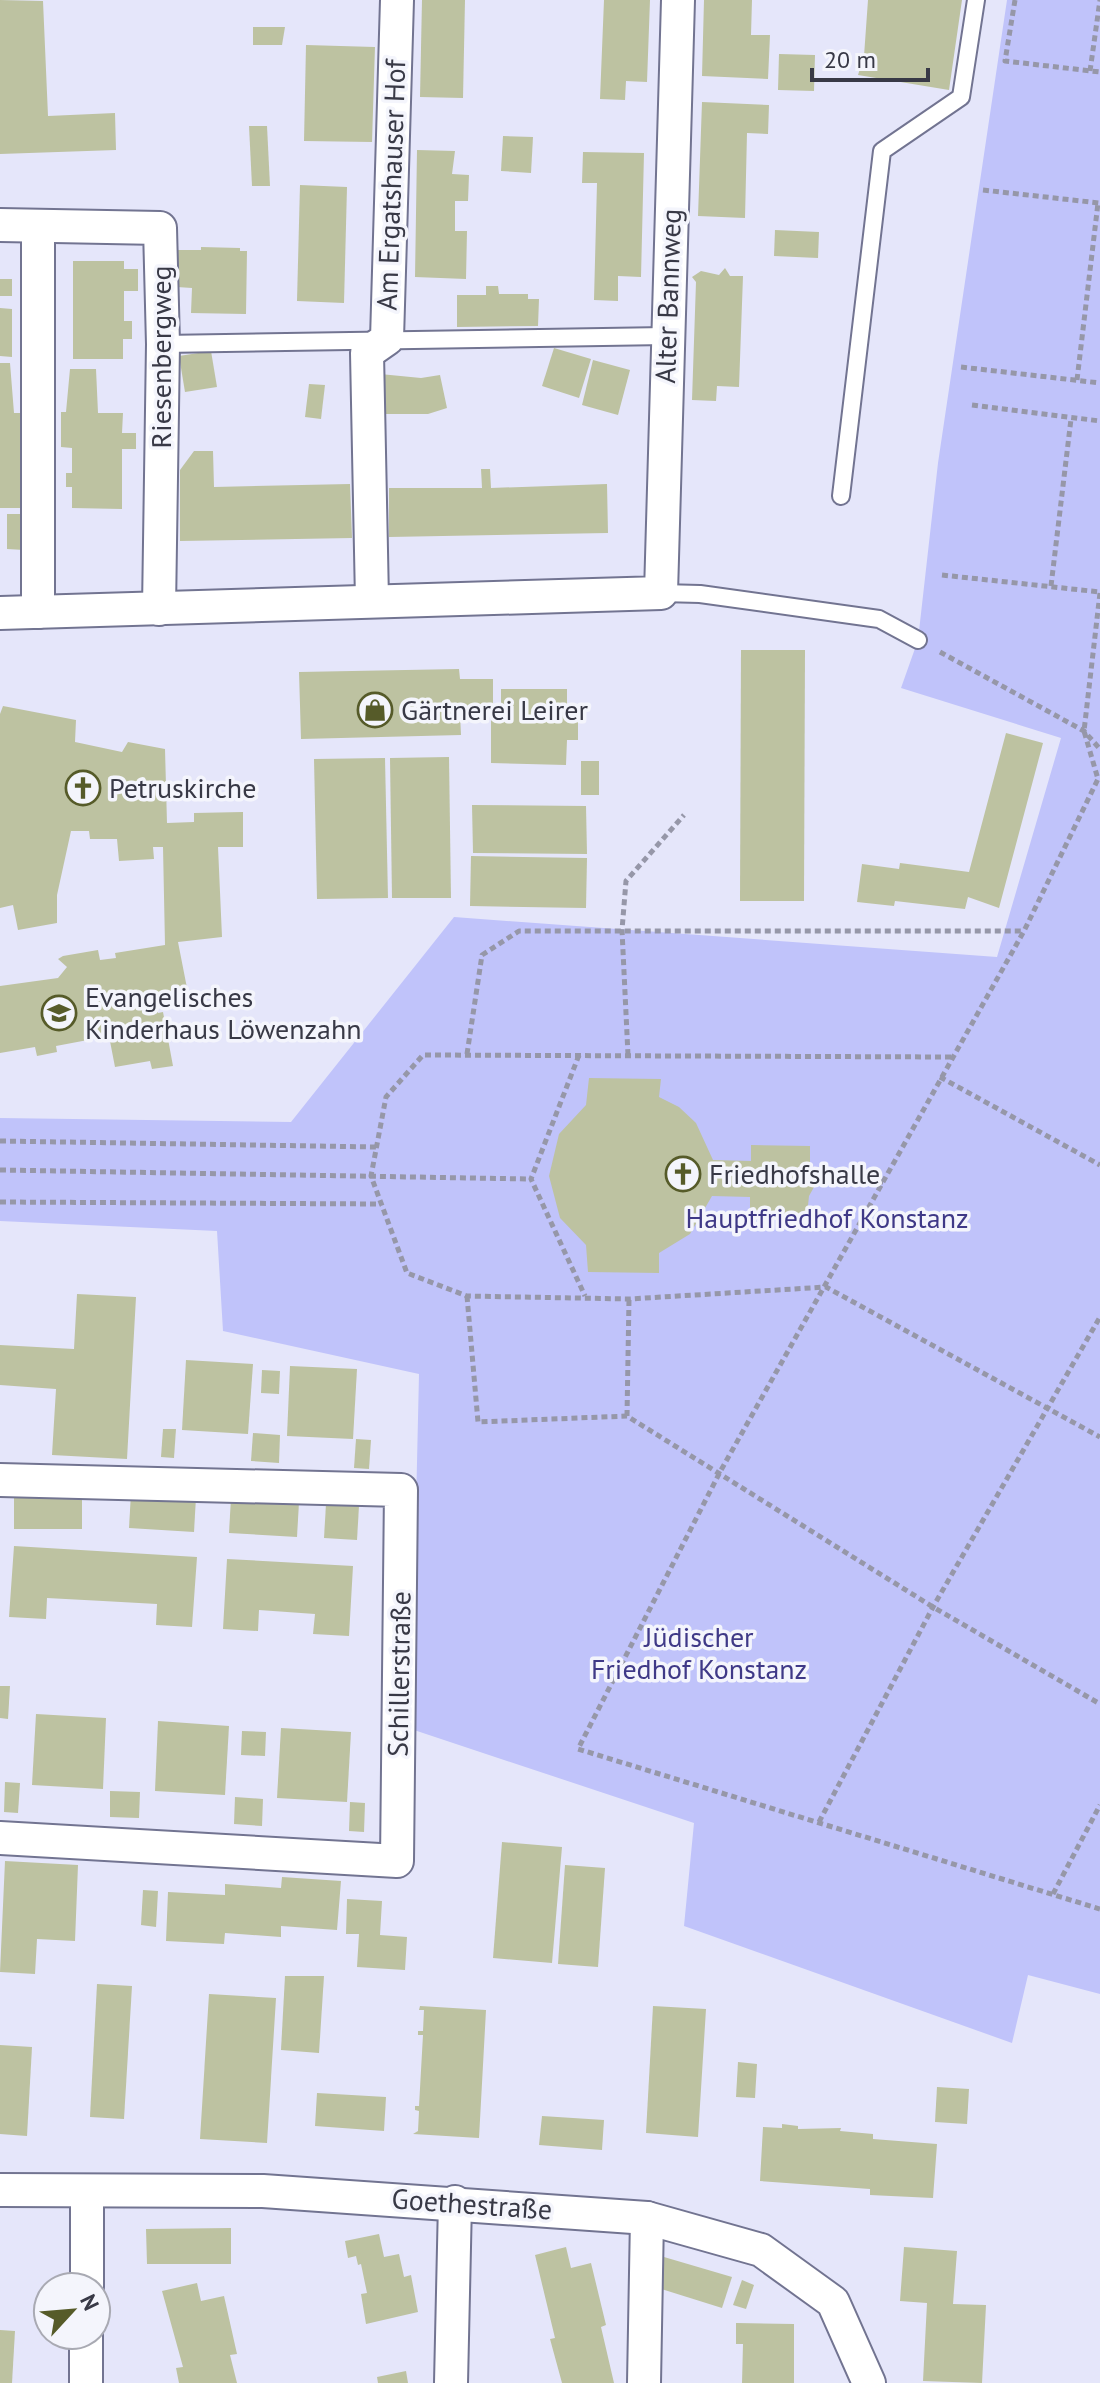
<svg xmlns="http://www.w3.org/2000/svg" width="1100" height="2383" font-family="'PT Sans',sans-serif">
<rect width="100%" height="100%" fill="#e5e6fa"/>
<polygon fill="#c0c3fa" points="1007,0 1100,0 1100,1994 1028,1975 1012,2043 684,1926 694,1823 411,1729 419,1374 223,1331 217,1231 0,1221 0,1118 291,1122 454,917 997,957 1061,738 901,688 918,640 938,463"/>
<g fill="#bdc2a1">
<polygon points="0,0 43,1 48,116 115,113 116,150 0,154"/>
<polygon points="422,0 465,0 463,98 420,97"/>
<polygon points="604,0 650,0 647,82 626,81 625,100 600,99"/>
<polygon points="704,0 752,0 751,35 770,35 768,79 702,76"/>
<polygon points="868,0 962,0 949,90 858,75 864,56"/>
<polygon points="253,27 285,27 282,45 253,45"/>
<polygon points="306,45 375,47 372,142 304,141"/>
<polygon points="779,54 815,55 814,91 778,90"/>
<polygon points="702,102 769,105 768,134 747,133 745,218 698,216"/>
<polygon points="249,126 267,126 270,186 252,186"/>
<polygon points="503,136 533,137 531,173 501,171"/>
<polygon points="417,150 455,151 452,174 469,175 468,201 455,201 455,231 467,231 466,279 415,277"/>
<polygon points="583,152 644,153 641,277 618,276 618,301 594,300 597,183 582,183"/>
<polygon points="300,185 347,187 344,303 297,301"/>
<polygon points="775,230 819,232 818,258 774,256"/>
<polygon points="201,247 240,248 240,251 247,251 246,314 191,313 192,288 177,287 178,250 201,250"/>
<polygon points="73,261 124,261 124,269 138,269 138,291 124,291 124,321 132,321 132,339 123,339 123,359 73,359"/>
<polygon points="725,268 730,276 743,276 739,387 717,386 716,401 692,400 696,282 692,277 701,271 719,275"/>
<rect x="0" y="279" width="12" height="17"/>
<polygon points="486,286 498,286 499,294 528,294 528,299 539,299 538,326 457,327 457,295 486,295"/>
<polygon points="0,308 12,309 12,357 0,356"/>
<polygon points="554,348 591,359 579,398 542,386"/>
<polygon points="211,351 217,387 185,392 179,356"/>
<polygon points="593,360 630,370 618,415 582,405"/>
<polygon points="0,363 10,363 14,413 20,413 20,508 0,508"/>
<polygon points="70,369 96,369 98,413 123,413 122,433 136,433 136,449 122,449 122,509 72,508 72,487 66,487 66,473 72,473 72,448 61,447 61,412 66,412"/>
<polygon points="380,374 421,378 440,375 447,408 428,414 381,414"/>
<polygon points="309,384 325,385 321,419 305,417"/>
<polygon points="194,451 213,451 214,487 350,484 352,538 180,541 180,470"/>
<polygon points="481,469 490,469 491,488 607,484 608,533 389,537 389,488 482,488"/>
<polygon points="7,514 25,514 24,550 7,549"/>
<polygon points="741,650 805,650 804,901 740,901"/>
<polygon points="459,669 460,679 493,679 493,714 460,714 461,735 301,739 299,672"/>
<polygon points="501,689 567,689 567,716 578,716 578,740 567,740 566,765 491,763 491,720 501,720"/>
<polygon points="3,706 76,720 75,742 122,752 128,742 165,749 167,823 194,822 194,813 243,812 243,847 218,847 222,937 178,942 187,988 154,994 158,1013 163,1012 173,1066 152,1069 150,1061 115,1067 109,1036 56,1046 57,1052 37,1056 35,1047 0,1053 0,986 58,978 67,967 58,959 63,956 98,950 100,960 116,958 115,953 165,945 163,847 153,847 154,859 119,861 117,839 90,839 89,831 71,831 57,895 57,923 18,930 13,905 0,908 0,714"/>
<polygon points="1006,733 1043,743 999,908 968,897 965,909 895,901 894,906 857,902 862,864 899,869 900,863 969,872"/>
<polygon points="449,757 451,898 392,898 390,758"/>
<polygon points="385,758 388,898 317,899 314,759"/>
<rect x="581" y="761" width="18" height="34"/>
<polygon points="472,805 586,806 587,854 473,853"/>
<polygon points="471,856 587,858 586,908 470,906"/>
<polygon points="589,1078 661,1079 659,1097 679,1107 696,1123 713,1160 751,1161 751,1145 810,1146 810,1164 818,1180 809,1196 807,1215 750,1213 750,1197 712,1196 690,1234 659,1253 659,1273 588,1272 586,1245 560,1218 549,1176 559,1134 586,1105"/>
<polygon points="77,1294 136,1297 127,1459 52,1455 56,1389 0,1385 0,1345 74,1349"/>
<polygon points="186,1360 253,1364 248,1434 182,1430"/>
<polygon points="290,1366 357,1369 353,1439 287,1436"/>
<polygon points="262,1370 280,1371 279,1394 261,1393"/>
<polygon points="163,1429 176,1429 174,1458 161,1457"/>
<polygon points="253,1433 280,1435 279,1463 251,1461"/>
<polygon points="356,1439 371,1440 369,1469 354,1468"/>
<polygon points="131,1493 196,1497 194,1532 129,1528"/>
<rect x="14" y="1495" width="68" height="34"/>
<polygon points="231,1498 299,1502 297,1537 229,1533"/>
<polygon points="326,1504 359,1506 357,1540 324,1538"/>
<polygon points="14,1546 197,1557 192,1627 156,1625 157,1604 103,1601 47,1598 46,1619 9,1617"/>
<polygon points="227,1559 353,1566 349,1636 313,1634 315,1614 259,1610 258,1631 223,1629"/>
<polygon points="0,1686 10,1686 8,1719 0,1718"/>
<polygon points="36,1714 106,1718 103,1789 32,1785"/>
<polygon points="158,1721 229,1726 225,1795 155,1791"/>
<polygon points="281,1728 351,1732 347,1802 277,1798"/>
<polygon points="242,1731 266,1732 265,1756 241,1755"/>
<polygon points="5,1782 20,1783 18,1813 4,1812"/>
<polygon points="110,1791 140,1792 139,1818 110,1817"/>
<polygon points="235,1797 263,1799 262,1826 234,1824"/>
<polygon points="350,1802 365,1803 364,1832 349,1831"/>
<polygon points="502,1842 562,1847 552,1963 493,1958"/>
<polygon points="5,1861 78,1865 75,1941 37,1939 35,1974 0,1972"/>
<polygon points="565,1865 605,1868 598,1967 558,1964"/>
<polygon points="282,1877 341,1881 337,1930 281,1926 281,1937 225,1933 224,1944 166,1941 168,1892 225,1895 225,1884 281,1888"/>
<polygon points="143,1890 158,1891 156,1927 141,1925"/>
<polygon points="347,1899 382,1901 380,1935 407,1937 405,1970 357,1967 359,1934 346,1934"/>
<polygon points="285,1976 324,1976 319,2053 281,2050"/>
<polygon points="97,1984 132,1986 124,2119 90,2117"/>
<polygon points="209,1994 276,1998 267,2143 200,2139"/>
<polygon points="420,2006 486,2010 479,2138 413,2134 418,2131 419,2111 415,2110 415,2106 419,2106 423,2035 418,2035 418,2031 423,2031 424,2010 419,2010"/>
<polygon points="653,2006 706,2009 698,2137 646,2133"/>
<polygon points="0,2045 32,2047 27,2136 0,2134"/>
<polygon points="738,2062 757,2064 755,2098 736,2097"/>
<polygon points="937,2087 969,2089 967,2124 935,2122"/>
<polygon points="317,2093 386,2097 384,2131 315,2126"/>
<polygon points="542,2116 604,2120 602,2150 539,2145"/>
<polygon points="782,2124 798,2126 798,2129 841,2128 840,2131 873,2134 873,2139 937,2144 933,2198 870,2195 870,2189 760,2181 763,2127 782,2128"/>
<polygon points="231,2228 231,2264 147,2264 146,2229"/>
<polygon points="379,2234 384,2257 399,2254 404,2277 411,2275 418,2312 366,2324 361,2294 367,2293 361,2264 358,2265 356,2256 348,2258 345,2241"/>
<polygon points="566,2247 571,2268 591,2263 606,2325 601,2327 614,2383 562,2383 550,2339 555,2338 535,2255"/>
<polygon points="904,2247 957,2251 953,2304 986,2305 982,2383 923,2381 927,2303 900,2301"/>
<polygon points="664,2257 732,2277 722,2308 655,2287"/>
<polygon points="742,2280 754,2285 746,2309 733,2305"/>
<polygon points="197,2283 201,2301 224,2296 237,2354 230,2355 237,2383 179,2383 176,2368 183,2367 162,2291"/>
<polygon points="736,2323 794,2324 794,2383 742,2383 743,2344 736,2344"/>
<polygon points="0,2330 15,2331 12,2383 0,2383"/>
<polygon points="406,2371 408,2383 378,2383 377,2377"/>
</g>
<g fill="none" stroke-linecap="round" stroke-linejoin="round">
<g stroke="#727491" stroke-width="20">
<g id="lane">
<polyline points="163,344 666,336"/>
<polyline points="841,496 882,151 961,97 976,0"/>
<polyline points="661,593 700,594 879,619 918,640"/>
</g>
</g>
<g stroke="#727491" stroke-width="36">
<g id="street">
<polyline points="0,225 160,228 163,344 159,609"/>
<polyline points="38,226 38,612"/>
<polyline points="372,600 367,353 387,339 397,0"/>
<polyline points="0,613 661,593 678,0"/>
<polyline points="0,1480 401,1490 397,1861 0,1838"/>
<polyline points="0,2190 263,2191 647,2218 761,2250 833,2302 869,2383"/>
<polyline points="87,2287 87,2191"/>
<polyline points="86,2383 86,2335"/>
<polyline points="451,2383 455,2202"/>
<polyline points="644,2383 647,2218"/>
</g>
</g>
<g stroke="#9697a8" stroke-width="5" stroke-dasharray="6 4" stroke-linecap="butt">
<polyline points="1015,0 1005,61 1100,72"/>
<polyline points="1090,71 1100,0"/>
<polyline points="983,190 1099,203"/>
<polyline points="961,367 1100,383"/>
<polyline points="1077,380 1098,203"/>
<polyline points="972,405 1100,421"/>
<polyline points="942,575 1100,592"/>
<polyline points="1051,586 1071,419"/>
<polyline points="1100,593 1084,731 1098,779 1024,931 720,1472 578,1749 1100,1909"/>
<polyline points="940,652 1084,731 1100,749"/>
<polyline points="467,1054 482,955 519,931 1023,931"/>
<polyline points="579,1055 531,1179 585,1296"/>
<polyline points="628,1055 622,930 626,881 684,815"/>
<polyline points="951,1057 423,1055 386,1097 371,1176 407,1273 467,1296 629,1299 826,1287 1100,1437"/>
<polyline points="940,1077 1100,1165"/>
<polyline points="0,1141 377,1147"/>
<polyline points="0,1170 531,1179"/>
<polyline points="818,1180 883,1182"/>
<polyline points="0,1202 381,1204"/>
<polyline points="467,1296 478,1422 627,1416 933,1607 1100,1704"/>
<polyline points="627,1416 629,1299"/>
<polyline points="819,1822 933,1607 1100,1317"/>
<polyline points="1053,1894 1100,1805"/>
</g>
<use href="#lane" stroke="#fff" stroke-width="16"/>
<use href="#street" stroke="#fff" stroke-width="32"/>
</g>
<defs>
<g id="shop-ring" transform="scale(1.8)"><circle r="9.5" fill="#f4f5fc" stroke="#565b29" stroke-width="1.5"/><path d="M-5-2.5h2.3a2.7 3.5 0 0 1 5.4 0H5L5.5 6h-11ZM-1.5-2.5h3a1.5 2.3 0 0 0-3 0Z" fill="#565b29"/></g>
<g id="church-ring" transform="scale(1.8)"><circle r="9.5" fill="#f4f5fc" stroke="#565b29" stroke-width="1.5"/><path d="M-1.2-6h2.4v3.5h3.3v2.4h-3.3V6h-2.4V-.1h-3.3v-2.4h3.3Z" fill="#565b29"/></g>
<g id="school-ring" transform="scale(1.8)"><circle r="9.5" fill="#f4f5fc" stroke="#565b29" stroke-width="1.5"/><path d="M0-5L7-2L0 1L-7-2ZM-4 1L0 2.5L4 1V4Q0 6-4 4Z" fill="#565b29"/></g>
</defs>
<g fill-rule="evenodd">
<use href="#shop-ring" x="375" y="710"/>
<use href="#church-ring" x="83" y="788"/>
<use href="#school-ring" x="59" y="1013"/>
<use href="#church-ring" x="683" y="1174"/>
</g>
<g text-anchor="middle" stroke-width="7" stroke-linejoin="round" paint-order="stroke">
<g font-size="28" fill="#383946" stroke="#f4f5fc">
<text transform="translate(391 185) rotate(-88)" y="10">Am Ergatshauser Hof</text>
<text transform="translate(668 296) rotate(-88)" y="10">Alter Bannweg</text>
<text transform="translate(161 357) rotate(-90)" y="10">Riesenbergweg</text>
<text transform="translate(399 1674) rotate(-89)" y="10">Schillerstraße</text>
<text transform="translate(472 2204) rotate(4)" y="10">Goethestraße</text>
</g>
<g font-size="28" fill="#383946" stroke="#f4f5fc" text-anchor="start">
<text x="401" y="720">Gärtnerei Leirer</text>
<text x="109" y="798">Petruskirche</text>
<text x="85" y="1007">Evangelisches<tspan x="85" dy="32">Kinderhaus Löwenzahn</tspan></text>
<text x="709" y="1184">Friedhofshalle</text>
</g>
<g font-size="28" fill="#3f3987" stroke="#f4f5fc">
<text x="827" y="1228">Hauptfriedhof Konstanz</text>
<text x="699" y="1647">Jüdischer<tspan x="699" dy="32">Friedhof Konstanz</tspan></text>
</g>
</g>
<g transform="translate(72 2311) rotate(64)"><circle r="38" fill="#f4f5fc" stroke="#a9aab3" stroke-width="2"/>
<path d="M0-6L14 30L0 20L-14 30Z" fill="#565b29"/>
<text y="-12" font-size="22" font-weight="bold" text-anchor="middle" fill="#383946">N</text>
</g>
<path d="M812 68v12h116v-12" fill="none" stroke="#383946" stroke-width="4"/>
<text x="824" y="68" font-size="24" fill="#383946" stroke="#f4f5fc" stroke-width="6" paint-order="stroke">20 m</text>
</svg>
